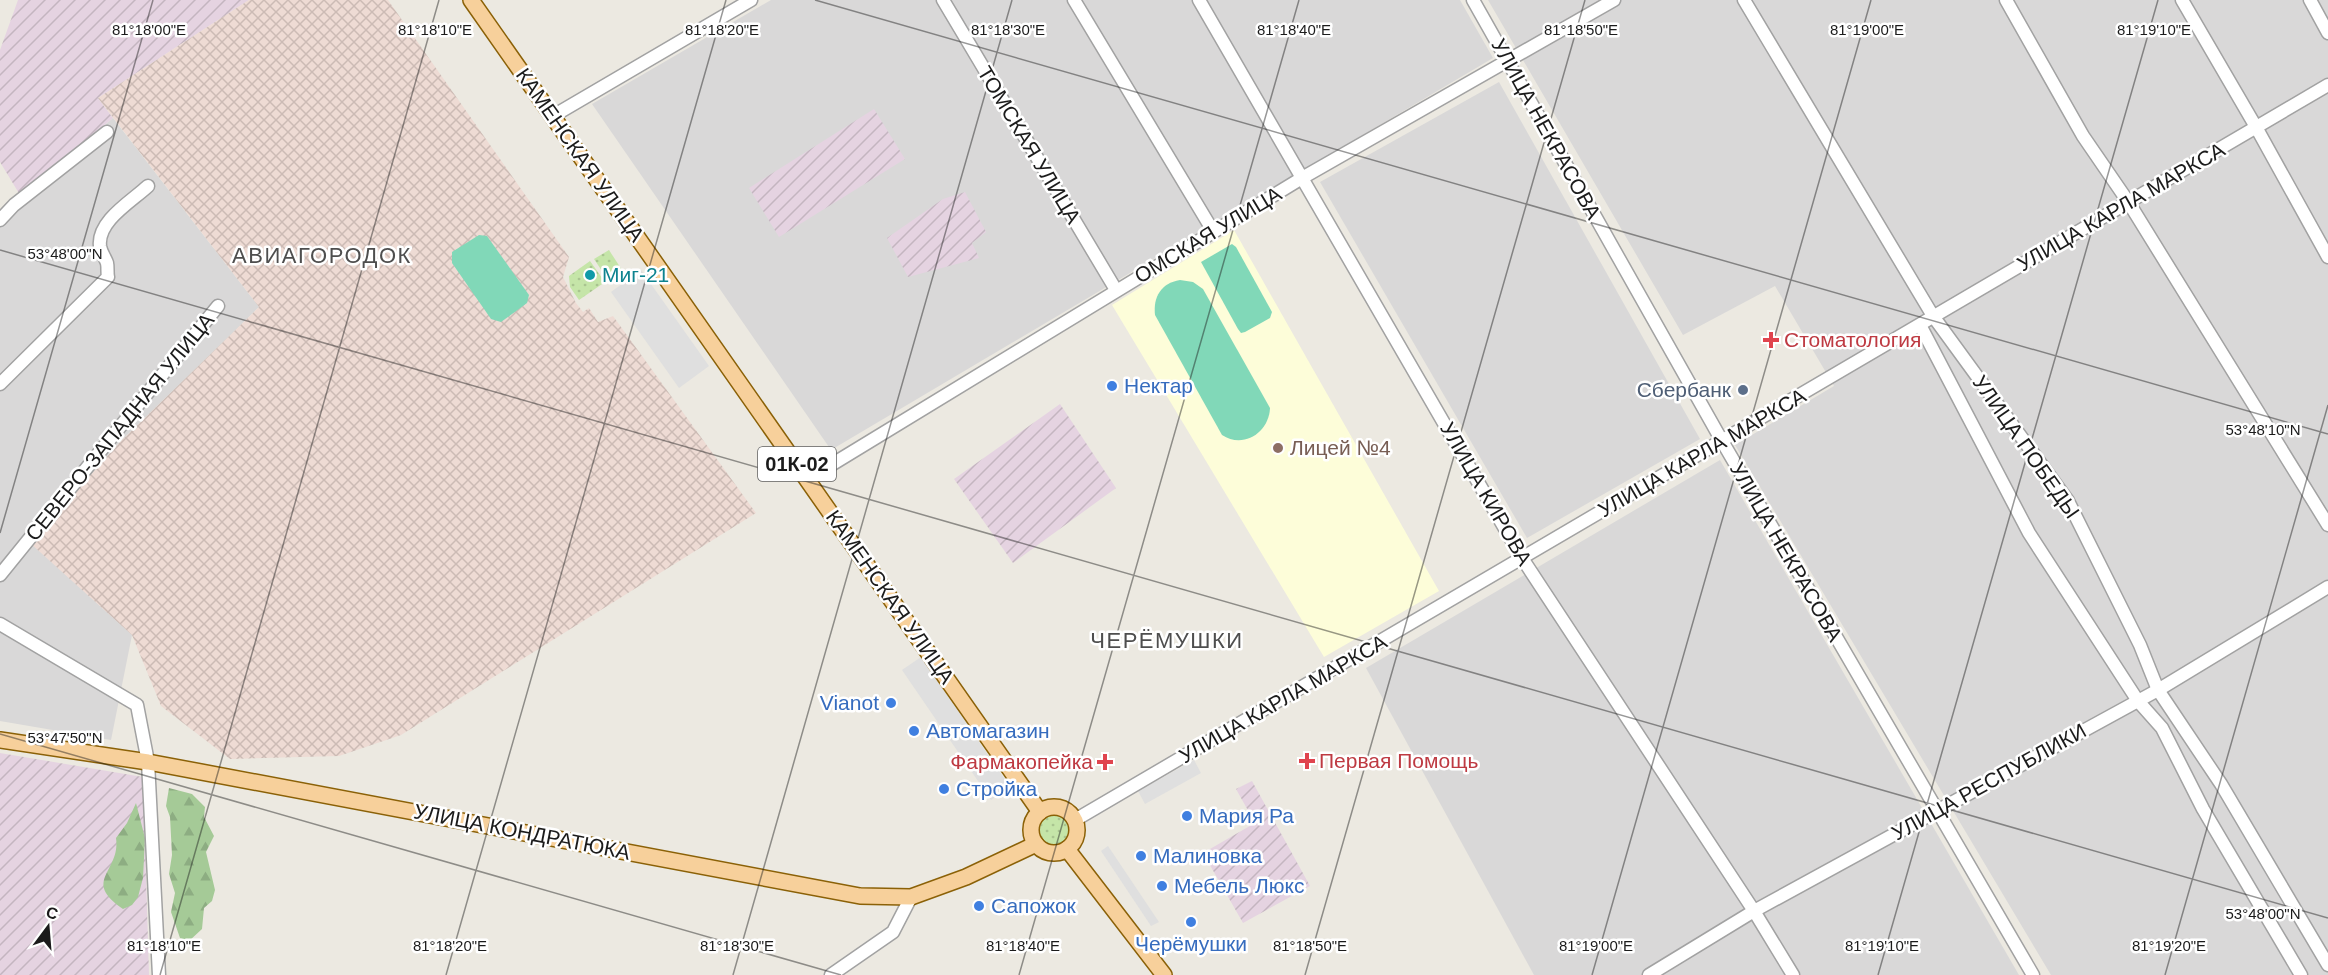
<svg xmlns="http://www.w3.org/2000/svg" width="2328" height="975" font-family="Helvetica,sans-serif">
<defs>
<pattern id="industrial-furrows" width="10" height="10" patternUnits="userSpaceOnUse" patternTransform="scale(1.5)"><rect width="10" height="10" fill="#e5d3e1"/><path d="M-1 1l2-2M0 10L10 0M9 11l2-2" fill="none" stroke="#c4b5c0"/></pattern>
<pattern id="military-cross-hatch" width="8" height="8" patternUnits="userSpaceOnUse" patternTransform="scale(1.5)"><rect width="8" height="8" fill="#eedbd4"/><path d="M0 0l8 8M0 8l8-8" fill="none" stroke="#ccbbb5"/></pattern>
<pattern id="grass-dots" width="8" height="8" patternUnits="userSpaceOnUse" patternTransform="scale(1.5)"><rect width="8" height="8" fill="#c5e5a8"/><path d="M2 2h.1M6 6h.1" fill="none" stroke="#a9c490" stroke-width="1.8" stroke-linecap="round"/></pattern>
<pattern id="forest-firs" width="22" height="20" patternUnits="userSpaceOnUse" patternTransform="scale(1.5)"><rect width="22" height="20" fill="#a5ca97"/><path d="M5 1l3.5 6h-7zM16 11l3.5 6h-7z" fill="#8dad82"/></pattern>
</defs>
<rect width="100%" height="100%" fill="#ece9e1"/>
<g fill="#d9d8d8">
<polygon points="771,0 1460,0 1493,58 831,450 592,104"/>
<polygon points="1488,0 2328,0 2328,975 2051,975 1735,445 1834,386 1775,286 1683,335"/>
<polygon points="1499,82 1700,439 1527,538 1320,182"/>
<polygon points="113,118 259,307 119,443 30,542 132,635 111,740 0,721 0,212"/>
<polygon points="1720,460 2019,975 1534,975 1366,668"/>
</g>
<g fill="url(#industrial-furrows)">
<polygon points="18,0 249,0 98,98 113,118 20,195 0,162 0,50"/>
<polygon points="874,109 905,159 779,237 749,188"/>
<polygon points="965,192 986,232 972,243 979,258 908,277 887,238 943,199"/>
<polygon points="1060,404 1116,488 1013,563 954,479"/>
<polygon points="0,753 143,777 149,975 0,975"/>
<polygon points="1252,781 1310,886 1243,923 1203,853 1255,823 1236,789"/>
</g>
<polygon fill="#fdfdd9" points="1234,230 1439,591 1324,657 1112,305"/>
<polygon fill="url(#military-cross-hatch)" points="249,0 388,0 569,257 563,277 576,303 583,312 589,308 598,322 613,316 756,513 401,735 339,756 230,759 161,706 132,635 30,543 119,443 259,307 98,98"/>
<g fill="url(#grass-dots)">
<polygon points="609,250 622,270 608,280 594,259"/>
<polygon points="590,261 605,282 579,300 570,287 569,276"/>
<circle cx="1055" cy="830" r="20"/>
</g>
<g fill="url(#forest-firs)">
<polygon points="169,788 192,794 205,807 204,817 214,836 206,852 215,890 212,901 204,908 202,929 188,942 180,938 171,912 175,893 169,874 172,855 170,817 166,806"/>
<path d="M136,803L145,838L143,878L138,897L132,905L123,909C81,880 121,872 116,838L127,823Z"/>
</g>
<g fill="#81d8b8">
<polygon points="479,235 487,236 529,295 527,303 501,322 491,319 452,263 452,252"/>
<polygon points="1232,244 1236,247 1272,312 1270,318 1245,332 1241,333 1238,329 1201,262"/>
<path d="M1180,280L1193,282L1203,289L1270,408C1269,433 1243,449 1222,435L1155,315C1153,297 1161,283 1180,280Z"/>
</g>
<g fill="#dfdfdf">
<polygon points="641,270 709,366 679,388 611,292"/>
<polygon points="921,657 1010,787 991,800 902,670"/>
<polygon points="1194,760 1201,773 1145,804 1138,791"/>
<polygon points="1108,846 1159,922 1151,926 1101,851"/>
</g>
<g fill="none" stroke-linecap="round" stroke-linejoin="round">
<g stroke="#a2a2a2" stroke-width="15">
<g id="minor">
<polyline points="943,0 1116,290"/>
<polyline points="1074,0 1213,231"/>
<polyline points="1199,0 1522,558 1754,911 1793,975"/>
<polyline points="1473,0 1722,441 2033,975"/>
<polyline points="1744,0 1933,316 2068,501 2140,645 2158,690 2221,784 2328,965"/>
<polyline points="2006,0 2083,136 2129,203 2328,525"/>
<polyline points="2182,0 2256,127 2328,257"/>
<polyline points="2310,0 2328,33"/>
<polyline points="553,116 751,0"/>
<polyline points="0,220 14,205 107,132"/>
<polyline points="1920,325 2029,533 2138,701 2162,728 2203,809 2301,975"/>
<path d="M0,384L108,277C107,273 108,267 107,263C105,257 101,253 100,246C97,221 132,201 148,186"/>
<polyline points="808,479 1302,178 1614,0"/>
<polyline points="0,575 218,306"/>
<polyline points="0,624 137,705 148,762 159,975"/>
<polyline points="1075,820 2328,85"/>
<polyline points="831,975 893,932 911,897"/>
<polyline points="1649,975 1754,911 2158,690 2328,587"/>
</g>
</g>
<g stroke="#8b6107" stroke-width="18">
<g id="major">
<polyline points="471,0 1040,812"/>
<polyline points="0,740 148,762 860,896 911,897 966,877 1036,844"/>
<circle cx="1054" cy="830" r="23"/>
<polyline points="1067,849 1164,975"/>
</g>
</g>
<use href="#minor" stroke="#fff" stroke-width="12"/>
<use href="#major" stroke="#f7d09b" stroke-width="15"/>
</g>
<path fill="none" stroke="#1b1b1b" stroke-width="1.5" stroke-opacity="0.45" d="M815,0L2328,434M0,250L2328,918M0,533L153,0M0,734L841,975M160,975L439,0M446,975L726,0M733,975L1012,0M1019,975L1299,0M1305,975L1585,0M1592,975L1871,0M1878,975L2158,0M2165,975L2328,405"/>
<circle fill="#0f9aa8" stroke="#fff" stroke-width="2" cx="590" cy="275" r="6"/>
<g fill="#e0444e" stroke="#fff" stroke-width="2">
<path d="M1768 331h6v6h6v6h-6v6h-6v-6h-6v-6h6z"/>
<path d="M1304 752h6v6h6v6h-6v6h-6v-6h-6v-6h6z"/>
<path d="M1102 753h6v6h6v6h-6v6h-6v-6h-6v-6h6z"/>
</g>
<g fill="#3f7fe0" stroke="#fff" stroke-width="2">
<circle cx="1112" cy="386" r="6"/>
<circle cx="891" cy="703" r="6"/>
<circle cx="914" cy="731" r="6"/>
<circle cx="944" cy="789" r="6"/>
<circle cx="1187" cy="816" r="6"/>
<circle cx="1141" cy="856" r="6"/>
<circle cx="1162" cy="886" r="6"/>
<circle cx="979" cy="906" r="6"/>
<circle cx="1191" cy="922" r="6"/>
</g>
<circle fill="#5c6f8a" stroke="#fff" stroke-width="2" cx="1743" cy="390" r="6"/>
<circle fill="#8d6e63" stroke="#fff" stroke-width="2" cx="1278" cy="448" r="6"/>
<g text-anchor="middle" stroke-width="5" stroke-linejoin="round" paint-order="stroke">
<rect fill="#fff" stroke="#5f5f5f" stroke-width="1.5" x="758" y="447" width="78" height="34" rx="4.5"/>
<g font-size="20" font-weight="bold" fill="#1b1b1b">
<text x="797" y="471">01К-02</text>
</g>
<g font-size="21" fill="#1b1b1b" stroke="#fff">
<text transform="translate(1546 129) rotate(61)" y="7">УЛИЦА НЕКРАСОВА</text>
<text transform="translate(1029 145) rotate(59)" y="7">ТОМСКАЯ УЛИЦА</text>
<text transform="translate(580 155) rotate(55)" y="7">КАМЕНСКАЯ УЛИЦА</text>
<text transform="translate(2121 207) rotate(-30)" y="7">УЛИЦА КАРЛА МАРКСА</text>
<text transform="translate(1208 235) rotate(-31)" y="7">ОМСКАЯ УЛИЦА</text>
<text transform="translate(120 427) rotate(-51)" y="7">СЕВЕРО-ЗАПАДНАЯ УЛИЦА</text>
<text transform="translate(2026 447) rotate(55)" y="7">УЛИЦА ПОБЕДЫ</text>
<text transform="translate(1702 453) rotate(-30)" y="7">УЛИЦА КАРЛА МАРКСА</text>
<text transform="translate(1486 494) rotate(60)" y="7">УЛИЦА КИРОВА</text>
<text transform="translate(1786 552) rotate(60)" y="7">УЛИЦА НЕКРАСОВА</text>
<text transform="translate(890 597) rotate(55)" y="7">КАМЕНСКАЯ УЛИЦА</text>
<text transform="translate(1283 699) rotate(-30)" y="7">УЛИЦА КАРЛА МАРКСА</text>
<text transform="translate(1989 782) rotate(-29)" y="7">УЛИЦА РЕСПУБЛИКИ</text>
<text transform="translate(522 832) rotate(11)" y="7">УЛИЦА КОНДРАТЮКА</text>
</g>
<g font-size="21" fill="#0d838f" stroke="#fff" text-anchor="start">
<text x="602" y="282">Миг-21</text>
</g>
<g font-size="21" fill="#be3a42" stroke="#fff" text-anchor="start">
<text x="1784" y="347">Стоматология</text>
<text x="1319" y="768">Первая Помощь</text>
<text x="1093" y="769" text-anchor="end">Фармакопейка</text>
</g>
<g font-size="21" fill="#366cbe" stroke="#fff" text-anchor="start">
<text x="1124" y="393">Нектар</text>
<text x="879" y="710" text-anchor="end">Vianot</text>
<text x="926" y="738">Автомагазин</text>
<text x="956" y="796">Стройка</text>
<text x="1199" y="823">Мария Ра</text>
<text x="1153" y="863">Малиновка</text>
<text x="1174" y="893">Мебель Люкс</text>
<text x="991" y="913">Сапожок</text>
<text x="1191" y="951" text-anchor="middle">Черёмушки</text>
</g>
<g font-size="21" fill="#4e5e75" stroke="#fff" text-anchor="end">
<text x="1731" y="397">Сбербанк</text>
</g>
<g font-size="21" fill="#785e54" stroke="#fff" text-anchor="start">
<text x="1290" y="455">Лицей №4</text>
</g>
<g font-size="22" letter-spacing="1.5" fill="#4e4e4e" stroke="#fff">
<text x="322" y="263">АВИАГОРОДОК</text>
<text x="1167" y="648">ЧЕРЁМУШКИ</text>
</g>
</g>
<g font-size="15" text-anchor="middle" fill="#1b1b1b" stroke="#fff" stroke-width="5" stroke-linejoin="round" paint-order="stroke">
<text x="149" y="35">81°18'00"E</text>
<text x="435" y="35">81°18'10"E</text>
<text x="722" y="35">81°18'20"E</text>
<text x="1008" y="35">81°18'30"E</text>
<text x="1294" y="35">81°18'40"E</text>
<text x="1581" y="35">81°18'50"E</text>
<text x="1867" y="35">81°19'00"E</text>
<text x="2154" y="35">81°19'10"E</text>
<text x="65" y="259">53°48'00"N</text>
<text x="2263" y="435">53°48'10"N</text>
<text x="65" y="743">53°47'50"N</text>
<text x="2263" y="919">53°48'00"N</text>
<text x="164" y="951">81°18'10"E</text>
<text x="450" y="951">81°18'20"E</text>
<text x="737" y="951">81°18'30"E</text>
<text x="1023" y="951">81°18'40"E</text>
<text x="1310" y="951">81°18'50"E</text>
<text x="1596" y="951">81°19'00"E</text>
<text x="1882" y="951">81°19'10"E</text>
<text x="2169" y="951">81°19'20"E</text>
</g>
<g transform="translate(48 927) rotate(16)" stroke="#ffffff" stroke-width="4.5" paint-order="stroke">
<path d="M0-4.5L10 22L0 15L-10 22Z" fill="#1b1b1b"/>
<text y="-9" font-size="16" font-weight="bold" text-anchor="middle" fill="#1b1b1b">С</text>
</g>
</svg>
